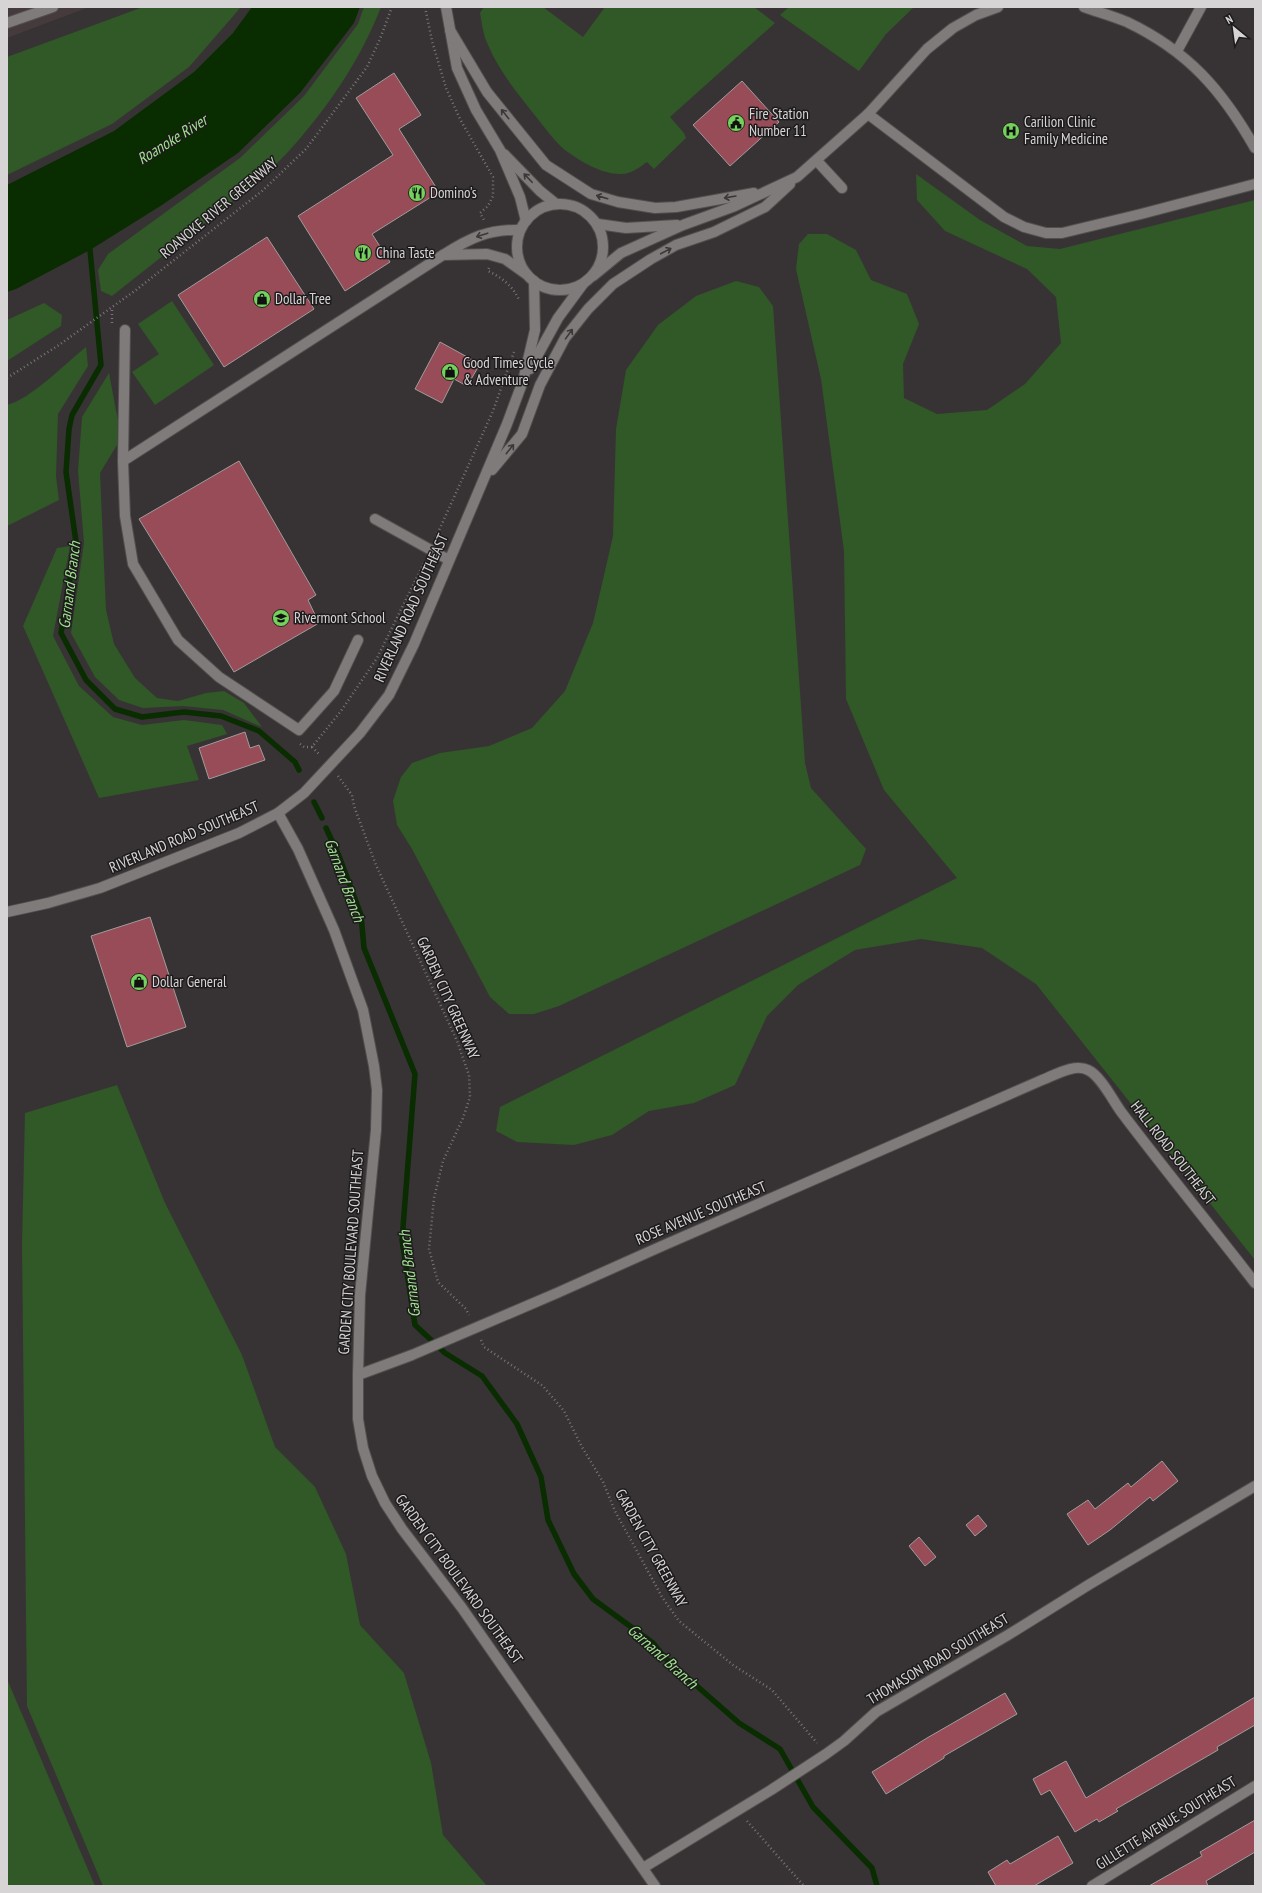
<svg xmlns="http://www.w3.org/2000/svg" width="1262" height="1893" font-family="'PT Sans Narrow',sans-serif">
<rect width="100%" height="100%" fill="#373334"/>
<polygon fill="#453b3c" points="7,7 89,7 7,38"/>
<g fill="#315827">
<polygon points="143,7 241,7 189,67 112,124 7,175 7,57"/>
<path d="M364,7H381C360,61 327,109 288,152C265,176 238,197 212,217C178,244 145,270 112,296L101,291L98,270L108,254L240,158L304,96L358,24Z"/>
<path d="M484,7H543L583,37L605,7H754L775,23L670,117L684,133L686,138L654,169L647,162C640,167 630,175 620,174C601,174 580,161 565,150C554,141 546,129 537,118C519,95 500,73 488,45C483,35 482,23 480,13Z"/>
<polygon points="789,7 914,7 886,34 859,71 780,15"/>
<polygon points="916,174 980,220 1027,246 1060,249 1255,200 1255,1260 1036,984 982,948 921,939 855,950 798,985 767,1016 735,1085 694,1103 649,1111 612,1135 574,1145 517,1142 496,1131 500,1107 957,878 884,790 846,699 844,551 821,379 796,269 799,244 808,234 827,234 856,250 871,280 907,294 919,324 903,364 904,398 937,414 987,410 1025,384 1061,343 1056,297 1027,269 945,231 917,200"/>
<polygon points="736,281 759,287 773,306 805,763 811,788 866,849 860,865 559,1006 534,1014 509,1014 490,997 412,849 397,825 393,801 401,777 412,763 440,753 489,746 532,728 565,691 593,623 613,536 616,429 626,370 658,325 696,296"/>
<polygon points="172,301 214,365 155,405 132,372 159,354 138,324"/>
<polygon points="44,303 62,315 61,326 7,361 7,320"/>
<path d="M86,347L88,366L58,414L56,476L59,500L7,526V405C31,399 66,363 86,347Z"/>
<polygon points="109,373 118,421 117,445 100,473 106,610 114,644 135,678 157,698 178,701 206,693 224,691 244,703 262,727 223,710 183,706 143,708 119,700 95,677 71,633 84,543 78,471 82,417"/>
<polygon points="70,546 53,636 79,686 113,717 142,725 184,720 222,725 227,734 187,746 199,780 99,798 23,626 57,548"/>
<polygon points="117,1085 165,1203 242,1355 275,1447 315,1487 346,1554 360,1625 404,1673 431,1763 443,1835 487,1886 103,1886 27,1706 22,1245 25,1113"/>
<polygon points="7,1679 95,1886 7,1886"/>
</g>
<polygon fill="#092d01" points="252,7 360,7 354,23 300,93 238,153 162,205 90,250 16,289 7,292 7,185 114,131 194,72 233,33"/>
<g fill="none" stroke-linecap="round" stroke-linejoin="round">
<g stroke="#092d01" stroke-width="5.5">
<polyline points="87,245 90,250 101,365 72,415 69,429 66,472 76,542 61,633 86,680 115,709 142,717 184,712 221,716 259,731 295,762 299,770"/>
<polyline points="314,802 322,818"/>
<polyline points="326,828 339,856 361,915 364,948 415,1074 402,1240 415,1325 445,1353 482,1376 517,1424 541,1477 548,1520 574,1574 593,1599 653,1643 665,1658 739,1723 780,1749 813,1807 872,1868 877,1886"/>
</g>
</g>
<g fill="#984c58" stroke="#a09c9c">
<polygon points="394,73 421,115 399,129 439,192 372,234 390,262 345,291 298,216 393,155 356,98"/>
<polygon points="742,81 779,122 730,166 693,125"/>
<polygon points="267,237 314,309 224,367 178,295"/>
<polygon points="440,342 480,364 467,386 454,379 442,403 415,389"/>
<polygon points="239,461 316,595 308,600 319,623 234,672 139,519"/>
<polygon points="245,732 250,748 259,745 265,760 209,779 199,748"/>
<polygon points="150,917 186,1027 127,1047 91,936"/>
<polygon points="1162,1461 1178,1481 1153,1501 1150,1497 1110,1530 1088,1545 1067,1514 1088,1500 1095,1509 1128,1483 1131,1487"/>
<polygon points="978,1515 987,1526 975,1536 966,1525"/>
<polygon points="919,1537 936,1557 925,1566 909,1546"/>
<polygon points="1005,1693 1017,1714 944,1756 944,1758 886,1794 872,1772 927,1738"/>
<polygon points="1255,1697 1255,1725 1217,1747 1218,1750 1116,1809 1118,1811 1099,1822 1097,1819 1075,1832 1050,1790 1041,1795 1033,1779 1066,1761 1086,1798"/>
<polygon points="1255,1820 1255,1852 1206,1881 1208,1886 1149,1886 1202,1856 1200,1852"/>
<polygon points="1058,1836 1073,1863 1034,1886 996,1886 988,1872 1007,1860 1010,1864"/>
</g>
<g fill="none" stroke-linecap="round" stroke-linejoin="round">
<g stroke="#524f4f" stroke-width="12">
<g id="service">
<polyline points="868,114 1004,217 1024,227 1046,233 1062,233 1141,214 1255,184"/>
<polyline points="817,161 842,188"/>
<path d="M520,230C488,229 470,238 443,255L487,254L505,259L526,274"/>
<polyline points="123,461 125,330"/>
<polyline points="375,519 449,560"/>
<polyline points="358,640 334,691 299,730 219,677 178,640 133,564 125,516 123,461 443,255"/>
</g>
</g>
<g stroke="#524f4f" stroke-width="12">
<g id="minor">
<polyline points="7,23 53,7"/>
<path d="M358,1375L412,1355L557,1293L662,1246L1042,1080C1055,1075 1075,1063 1088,1070C1101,1076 1113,1101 1122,1113C1165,1170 1211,1226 1255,1283"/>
<polyline points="643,1868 771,1790 826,1754 844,1741 876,1712 1008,1635 1090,1584 1255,1486"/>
<polyline points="1092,1886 1255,1786"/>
</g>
</g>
<g stroke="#524f4f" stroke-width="12">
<g id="tertiary">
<polyline points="1177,51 1201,7"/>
<polyline points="278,813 298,849 334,930 363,1010 374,1066 377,1090 376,1130 360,1295 358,1375 358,1419 363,1448 372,1476 385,1503 402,1529 462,1608 655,1886"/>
</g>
</g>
<g stroke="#524f4f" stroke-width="12">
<g id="secondary">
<polyline points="446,7 457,68 476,110 500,150 520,197 526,221"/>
<path d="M1084,7C1098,12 1113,16 1127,22C1188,51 1222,90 1255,148"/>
<polyline points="450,30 487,92 546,165 591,194 618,202 655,208 676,207 754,193"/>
<polyline points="504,154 540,191 556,204"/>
<circle cx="560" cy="247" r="43"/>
<polyline points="598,224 626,228 677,225"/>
<polyline points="593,276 621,253 683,225 735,206 797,177 868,114 927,49 953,28 976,15 998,7"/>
<polyline points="530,369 558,318 583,284"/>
<polyline points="492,470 522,434 540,385 565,338 588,309 613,284 651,259 676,245 714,232 765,207 790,184"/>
<polyline points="7,912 48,903 100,888 239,833 278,813 304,793 360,733 389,695 414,644 507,424 523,381 535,330 534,281"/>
</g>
</g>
<g stroke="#797576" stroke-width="2.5" stroke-dasharray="1 3" stroke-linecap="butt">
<polyline points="425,7 432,41 446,88 460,119 493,177 493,196 488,206 480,213 484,220"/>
<path d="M489,268L488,271C501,277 513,286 519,300"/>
<polyline points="112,323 112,308"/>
<polyline points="7,378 59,345 136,290 262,191 306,149 367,67 380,39 392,7"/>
<polyline points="436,537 493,411 514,352"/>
<polyline points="300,744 304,747 312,747 341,711 377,658 425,561"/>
<polyline points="312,747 320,755"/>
<polyline points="338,776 352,795 354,806 376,865 457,1041 469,1075 470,1097 463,1118 443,1161 434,1198 429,1249 438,1282 466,1309 469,1315"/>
<polyline points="481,1340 484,1347 543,1386 564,1411 582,1447 603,1482 615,1511 662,1597 679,1621 733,1665 772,1690 817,1743"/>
<polyline points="747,1821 804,1886"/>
</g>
<use href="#service" stroke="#7f7b7b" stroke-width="10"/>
<use href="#minor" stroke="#7f7b7b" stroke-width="10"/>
<use href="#tertiary" stroke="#7f7b7b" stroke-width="10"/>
<use href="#secondary" stroke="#7f7b7b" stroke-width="10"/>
</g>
<defs><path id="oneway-shaft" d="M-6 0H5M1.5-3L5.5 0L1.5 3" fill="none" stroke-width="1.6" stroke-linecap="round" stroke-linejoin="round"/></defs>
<g stroke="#3a3838">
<use href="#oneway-shaft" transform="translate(505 114) rotate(-129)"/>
<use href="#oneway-shaft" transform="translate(528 178) rotate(-134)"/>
<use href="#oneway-shaft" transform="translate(602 197) rotate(-164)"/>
<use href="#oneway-shaft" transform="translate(730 197) rotate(170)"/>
<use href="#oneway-shaft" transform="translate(482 235) rotate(162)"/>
<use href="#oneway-shaft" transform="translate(666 251) rotate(-28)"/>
<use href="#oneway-shaft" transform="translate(569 334) rotate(-54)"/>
<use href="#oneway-shaft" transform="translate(510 449) rotate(-51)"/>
</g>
<defs>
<g id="civic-disc" transform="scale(0.9)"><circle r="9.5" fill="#74d25c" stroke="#1d1b1c"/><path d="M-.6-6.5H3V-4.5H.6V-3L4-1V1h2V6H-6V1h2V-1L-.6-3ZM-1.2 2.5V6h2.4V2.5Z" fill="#111"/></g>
<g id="hospital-disc" transform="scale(0.9)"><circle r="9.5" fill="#74d25c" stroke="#1d1b1c"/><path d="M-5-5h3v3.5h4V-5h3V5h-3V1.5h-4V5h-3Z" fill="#111"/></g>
<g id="restaurant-disc" transform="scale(0.9)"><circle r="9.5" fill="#74d25c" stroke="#1d1b1c"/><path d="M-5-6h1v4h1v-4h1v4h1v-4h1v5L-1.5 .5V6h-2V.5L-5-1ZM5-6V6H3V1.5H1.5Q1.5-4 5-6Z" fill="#111"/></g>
<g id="shop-disc" transform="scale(0.9)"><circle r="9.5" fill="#74d25c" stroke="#1d1b1c"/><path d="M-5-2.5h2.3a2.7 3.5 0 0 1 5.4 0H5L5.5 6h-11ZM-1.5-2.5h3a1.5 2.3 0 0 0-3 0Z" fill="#111"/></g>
<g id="school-disc" transform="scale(0.9)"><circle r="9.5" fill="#74d25c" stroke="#1d1b1c"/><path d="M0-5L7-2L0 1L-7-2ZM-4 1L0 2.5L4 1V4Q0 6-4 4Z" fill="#111"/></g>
</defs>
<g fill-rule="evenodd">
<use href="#civic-disc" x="736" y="123"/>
<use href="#hospital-disc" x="1011" y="131"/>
<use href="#restaurant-disc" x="417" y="193"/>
<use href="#restaurant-disc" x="363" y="253"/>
<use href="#shop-disc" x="262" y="299"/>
<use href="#shop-disc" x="450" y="372"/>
<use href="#school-disc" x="281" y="618"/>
<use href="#shop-disc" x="139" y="982"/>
</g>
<g text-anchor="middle" stroke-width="3" stroke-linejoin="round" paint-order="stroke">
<g font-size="15" fill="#d7d4d5" stroke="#1d1b1c" text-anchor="start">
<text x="749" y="119">Fire Station<tspan x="749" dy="17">Number 11</tspan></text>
<text x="1024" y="127">Carilion Clinic<tspan x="1024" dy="17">Family Medicine</tspan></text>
<text x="430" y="198">Domino's</text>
<text x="376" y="258">China Taste</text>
<text x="275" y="304">Dollar Tree</text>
<text x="463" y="368">Good Times Cycle<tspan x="463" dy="17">&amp; Adventure</tspan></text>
<text x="294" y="623">Rivermont School</text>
<text x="152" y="987">Dollar General</text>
</g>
<g font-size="15" fill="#d7d4d5" stroke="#1d1b1c">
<text transform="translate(219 208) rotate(-40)" y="5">ROANOKE RIVER GREENWAY</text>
<text transform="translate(411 608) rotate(-66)" y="5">RIVERLAND ROAD SOUTHEAST</text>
<text transform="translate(184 837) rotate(-23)" y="5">RIVERLAND ROAD SOUTHEAST</text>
<text transform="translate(448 998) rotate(66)" y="5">GARDEN CITY GREENWAY</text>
<text transform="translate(1173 1153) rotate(52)" y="5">HALL ROAD SOUTHEAST</text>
<text transform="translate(701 1213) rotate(-23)" y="5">ROSE AVENUE SOUTHEAST</text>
<text transform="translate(351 1252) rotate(-86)" y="5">GARDEN CITY BOULEVARD SOUTHEAST</text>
<text transform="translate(651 1548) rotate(61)" y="5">GARDEN CITY GREENWAY</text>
<text transform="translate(459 1579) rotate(54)" y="5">GARDEN CITY BOULEVARD SOUTHEAST</text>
<text transform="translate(938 1659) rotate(-31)" y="5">THOMASON ROAD SOUTHEAST</text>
<text transform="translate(1166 1823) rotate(-32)" y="5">GILLETTE AVENUE SOUTHEAST</text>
</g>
<g font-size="16" font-style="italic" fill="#9de18d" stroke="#1d1b1c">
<text transform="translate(172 139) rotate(-32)" y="6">Roanoke River</text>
<text transform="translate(69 585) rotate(-83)" y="6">Garnand Branch</text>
<text transform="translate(345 880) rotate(70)" y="6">Garnand Branch</text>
<text transform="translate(409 1274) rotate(-97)" y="6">Garnand Branch</text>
<text transform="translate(663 1656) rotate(42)" y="6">Garnand Branch</text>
</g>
</g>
<rect width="1262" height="1893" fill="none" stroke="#d7d4d5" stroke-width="16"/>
<g transform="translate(1234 28) rotate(331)" stroke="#1d1b1c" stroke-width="3" paint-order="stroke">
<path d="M0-3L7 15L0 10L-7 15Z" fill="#d7d4d5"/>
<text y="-6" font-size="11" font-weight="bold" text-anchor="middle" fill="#d7d4d5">N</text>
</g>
</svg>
